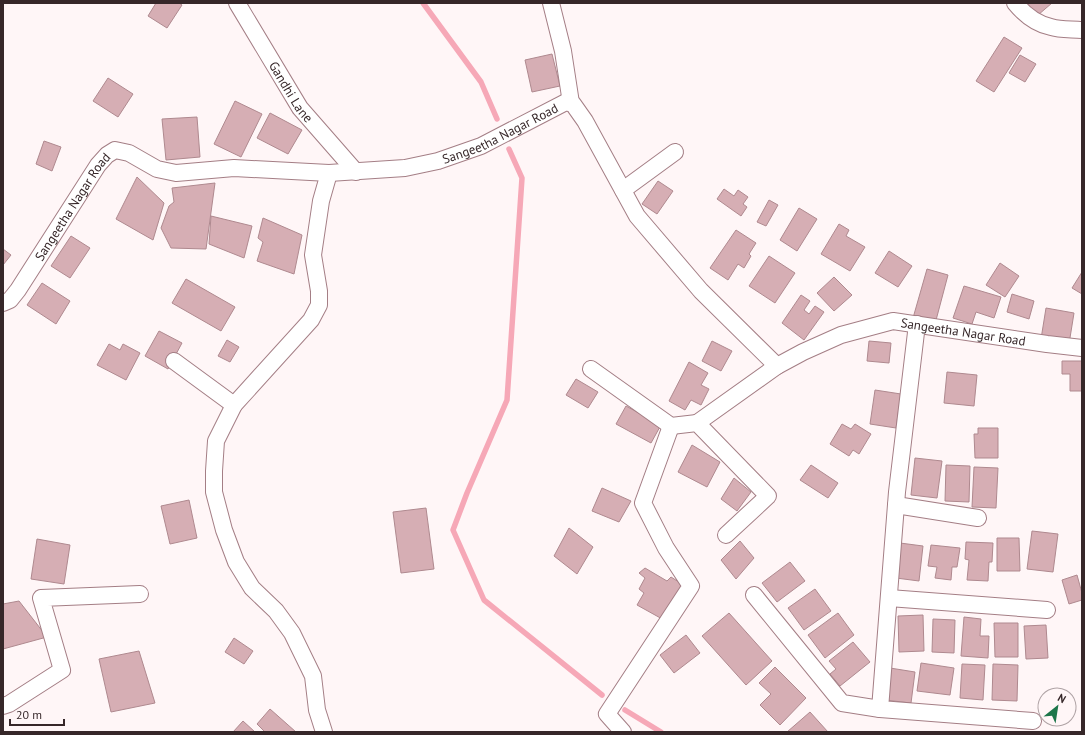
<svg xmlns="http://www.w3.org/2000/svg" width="1085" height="735" font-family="'PT Sans',sans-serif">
<rect width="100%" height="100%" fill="#fff6f7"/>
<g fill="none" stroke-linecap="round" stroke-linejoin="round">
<g stroke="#f6a8b7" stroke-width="5.5">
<polyline points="423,3 481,82 497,119"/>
<polyline points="509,149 522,178 507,400 467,493 453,530 484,600 602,695"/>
<polyline points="625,710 661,732"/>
</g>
</g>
<g fill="#d6aeb4" stroke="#af898f">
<polygon points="156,3 179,3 182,5 167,28 148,16"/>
<polygon points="1026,3 1052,3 1038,15"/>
<polygon points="1004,37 1022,48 994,92 976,81"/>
<polygon points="552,54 560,86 532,92 525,60"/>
<polygon points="1020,55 1036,64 1025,82 1009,73"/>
<polygon points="108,78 133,94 118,117 93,101"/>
<polygon points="235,101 262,114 241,157 214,144"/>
<polygon points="270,113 302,130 288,154 257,138"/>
<polygon points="197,117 200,157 166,160 162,119"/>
<polygon points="44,141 61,147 52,171 36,164"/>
<polygon points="137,177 164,203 153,240 116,219"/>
<polygon points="658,181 673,191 657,214 642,204"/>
<polygon points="215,183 206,249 171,248 161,228 169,206 174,202 172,188"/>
<polygon points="724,189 734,196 738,190 748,197 743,204 747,207 741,216 717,199"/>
<polygon points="769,200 778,205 766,226 757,222"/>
<polygon points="799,208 817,219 797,251 780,240"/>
<polygon points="211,216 252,226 244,258 209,244"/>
<polygon points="263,218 302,235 294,274 257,261 263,242 258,238"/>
<polygon points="839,224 849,230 846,236 865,247 850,271 821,254"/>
<polygon points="736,230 756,243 749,254 751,256 744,268 738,264 728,280 710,268"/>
<polygon points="71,236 90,248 70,278 51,266"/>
<polygon points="3,249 11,255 3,265"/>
<polygon points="889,251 912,266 898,287 875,273"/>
<polygon points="769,256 795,273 775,303 749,286"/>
<polygon points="1000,263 1019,276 1005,297 986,285"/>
<polygon points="927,269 948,275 935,324 913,318"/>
<polygon points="1082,272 1082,294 1072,288"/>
<polygon points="834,277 852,295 834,311 817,293"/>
<polygon points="186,279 235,307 221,331 172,303"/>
<polygon points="42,283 70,301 56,324 27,305"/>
<polygon points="964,286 1001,297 994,318 976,312 972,324 953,318"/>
<polygon points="1012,294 1034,301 1029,319 1007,312"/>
<polygon points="801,295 810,301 804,310 809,314 815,306 824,312 804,340 782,323"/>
<polygon points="1046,308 1074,313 1069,344 1041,339"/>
<polygon points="159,331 182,343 168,369 145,356"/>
<polygon points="227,340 239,347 230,362 218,356"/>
<polygon points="712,341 732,351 721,371 702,361"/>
<polygon points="869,341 891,343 889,363 867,361"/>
<polygon points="109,344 120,350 123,344 140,353 126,380 97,365"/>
<polygon points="1062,361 1082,361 1082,391 1070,391 1070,374 1062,374"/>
<polygon points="689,362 708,373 701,385 709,389 701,405 691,400 685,410 669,401"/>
<polygon points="947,372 977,375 974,406 944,403"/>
<polygon points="576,379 598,392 588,408 566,395"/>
<polygon points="875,390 901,394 896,428 870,424"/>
<polygon points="626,406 661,425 651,443 616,424"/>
<polygon points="842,424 851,429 855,424 871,434 859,454 853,450 849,456 830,444"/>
<polygon points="978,428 998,428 998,458 975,458 974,434 978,434"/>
<polygon points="692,445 720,462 707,487 678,472"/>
<polygon points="915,458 942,461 937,498 911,495"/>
<polygon points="811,465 838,483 828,498 800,480"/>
<polygon points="946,465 970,466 969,502 945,501"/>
<polygon points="974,467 998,468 996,508 972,507"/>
<polygon points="734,478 751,492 737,511 721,499"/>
<polygon points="602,488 631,501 619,522 592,511"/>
<polygon points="189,500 197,538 170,544 161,506"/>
<polygon points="426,508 434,569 401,573 393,512"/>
<polygon points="569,528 593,547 577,574 554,556"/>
<polygon points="1032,531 1058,534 1053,572 1027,569"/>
<polygon points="997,538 1019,538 1020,571 997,571"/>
<polygon points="37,539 70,545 64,584 31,579"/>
<polygon points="740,541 754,558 736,579 721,560"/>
<polygon points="966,542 993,543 992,562 989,562 988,581 967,580 969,560 965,559"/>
<polygon points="900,543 923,546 919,581 896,578"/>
<polygon points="931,545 960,548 957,567 952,567 951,580 935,578 937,567 928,566"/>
<polygon points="790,562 805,581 777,602 762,583"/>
<polygon points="645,568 667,581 671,577 682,584 664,620 637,605 644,593 639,589 645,578 639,573"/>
<polygon points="1077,575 1082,593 1082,600 1069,604 1062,580"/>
<polygon points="815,589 831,611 804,630 788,608"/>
<polygon points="19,601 47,637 3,649 3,604"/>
<polygon points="729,613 772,661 746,685 702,636"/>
<polygon points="838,613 854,635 825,658 808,635"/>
<polygon points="923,615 924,651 899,652 898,616"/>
<polygon points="964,617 981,619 980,636 989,636 988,658 961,656"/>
<polygon points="933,619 955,620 954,653 932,652"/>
<polygon points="994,623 1018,623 1018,657 995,657"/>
<polygon points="1046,625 1048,658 1026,659 1024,626"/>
<polygon points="686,635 700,653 674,673 660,655"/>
<polygon points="234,638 253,651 244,664 225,652"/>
<polygon points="853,642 870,662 840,686 830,674 836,669 829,661"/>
<polygon points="139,651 155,703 111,712 99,659"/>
<polygon points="921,663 954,668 950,695 917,691"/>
<polygon points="962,664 985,665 983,700 960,698"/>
<polygon points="993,664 1018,665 1017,701 992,700"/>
<polygon points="775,667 806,698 780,725 760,705 771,694 759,683"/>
<polygon points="890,668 915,672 911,703 885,700"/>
<polygon points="270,709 296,732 265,732 257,724"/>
<polygon points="810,712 828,732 787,732"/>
<polygon points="243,721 255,732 233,732"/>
</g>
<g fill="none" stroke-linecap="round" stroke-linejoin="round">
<g stroke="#a47e85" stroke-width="18">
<g id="street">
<path id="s1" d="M237,3L300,108L356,172"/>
<polyline points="551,3 563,51 571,103"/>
<path d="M1015,3C1024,14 1037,24 1051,27C1060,30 1072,29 1082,30"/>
<polyline points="623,190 675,152"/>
<path id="s2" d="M3,303L10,300L18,290L98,165L107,155L115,150L129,153L157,169L176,173L234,168L329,173L405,168L438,161L481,146L566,102L573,104L585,121L637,216L701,291L777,366L803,352L841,335L893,321L1047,344L1082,348"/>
<polyline points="917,324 897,492 880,709 1033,721"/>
<polyline points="174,361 234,405"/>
<polyline points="591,369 671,426 697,423 768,496 726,535"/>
<polyline points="697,423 777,366"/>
<polyline points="896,505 978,518"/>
<polyline points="754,595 842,703 880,709"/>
<polyline points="889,598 1047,610"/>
<polyline points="3,706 9,704 62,670 41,598 140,594"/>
<polyline points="324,732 317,710 313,676 292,633 276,611 252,588 236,562 224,530 214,492 214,471 216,441 234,405 311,320 319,305 319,291 313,255 321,201 329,173"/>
<polyline points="623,732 607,714 691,586 666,548 643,503 671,426"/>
</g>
</g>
<use href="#street" stroke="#fff" stroke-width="16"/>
</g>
<g text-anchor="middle" stroke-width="3" stroke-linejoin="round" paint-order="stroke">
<g font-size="13" fill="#362729" stroke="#fff6f7">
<text dy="5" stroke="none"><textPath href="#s1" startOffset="104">Gandhi Lane</textPath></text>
<text dy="5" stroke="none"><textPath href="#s2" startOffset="589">Sangeetha Nagar Road</textPath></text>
<text dy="5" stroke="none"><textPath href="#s2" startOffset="120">Sangeetha Nagar Road</textPath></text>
<text dy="5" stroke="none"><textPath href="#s2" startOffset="1200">Sangeetha Nagar Road</textPath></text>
</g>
</g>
<rect width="1085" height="735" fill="none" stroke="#362729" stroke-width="8"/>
<g transform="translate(1057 707) rotate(30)"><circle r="19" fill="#fff6f7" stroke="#afa3a5"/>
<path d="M0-3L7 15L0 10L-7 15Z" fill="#1d764a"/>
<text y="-6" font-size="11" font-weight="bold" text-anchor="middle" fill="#362729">N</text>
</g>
<path d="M10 719v6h54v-6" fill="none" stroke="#362729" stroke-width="2"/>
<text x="16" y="719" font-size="12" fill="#362729" stroke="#fff6f7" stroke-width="3" paint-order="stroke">20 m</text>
</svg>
